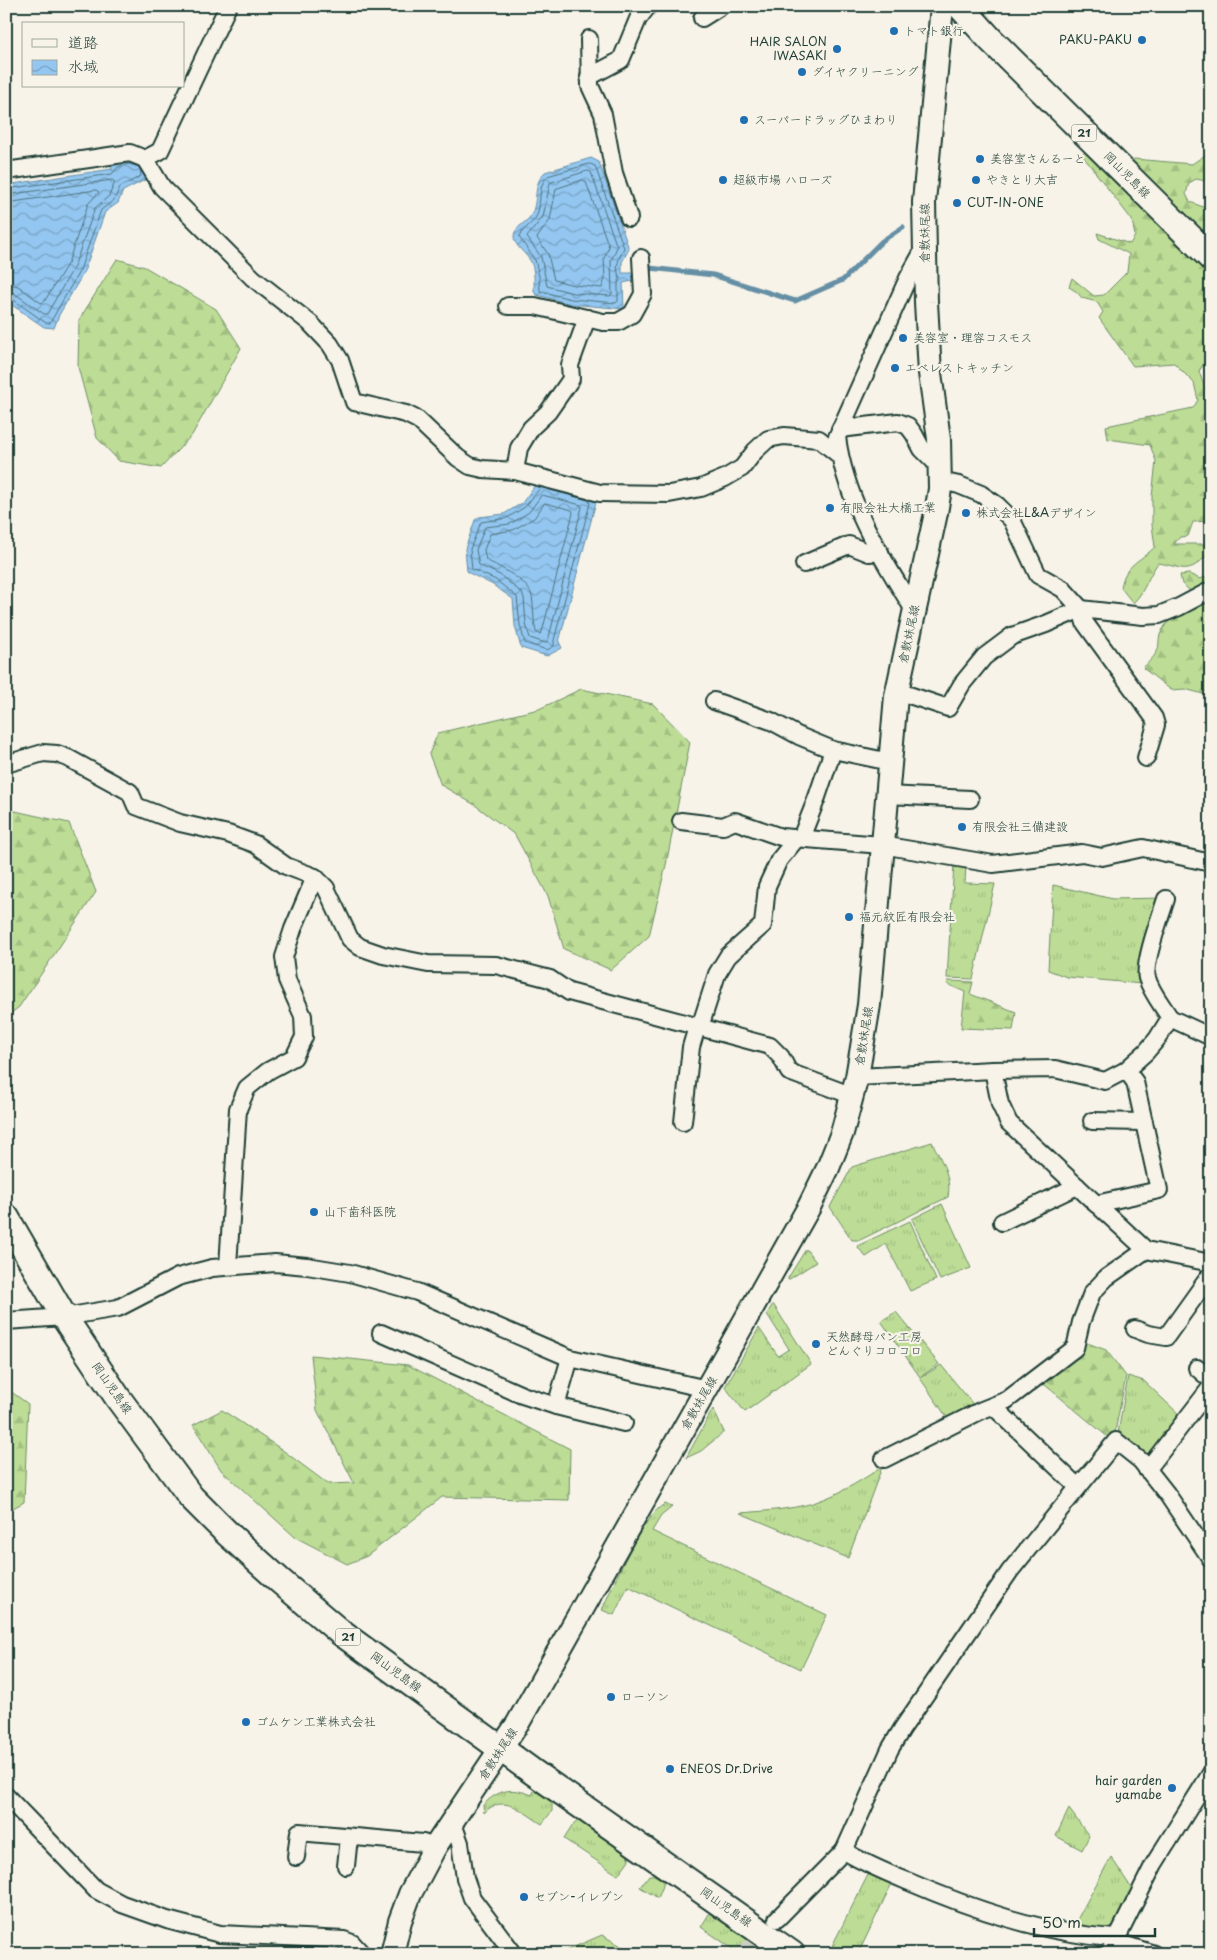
<svg xmlns="http://www.w3.org/2000/svg" width="1217" height="1960" font-family="'Playpen Sans','Klee One',sans-serif">
<defs>
<pattern id="grass-tufts" width="24" height="20" patternUnits="userSpaceOnUse" patternTransform="scale(1.25)"><rect width="24" height="20" fill="#bddd96"/><path d="M3 7l-1-3M5 7V3M7 7l1-3M15 17l-1-3M17 17v-4M19 17l1-3" fill="none" stroke="#a2bf82"/></pattern>
<pattern id="forest-firs" width="22" height="20" patternUnits="userSpaceOnUse" patternTransform="scale(1.25)"><rect width="22" height="20" fill="#bddd96"/><path d="M5 1l3.5 6h-7zM16 11l3.5 6h-7z" fill="#a2bf82"/></pattern>
<pattern id="water-waves" width="16" height="10" patternUnits="userSpaceOnUse" patternTransform="scale(1.25)"><rect width="16" height="10" fill="#93c6f0"/><path d="M0 5q4-4 8 0t8 0" fill="none" stroke="#77a2c3"/></pattern>
</defs>
<rect width="100%" height="100%" fill="#f7f3e8"/>
<filter id="ink" filterUnits="userSpaceOnUse"><feTurbulence type="fractalNoise" baseFrequency=".02" numOctaves="2"/><feDisplacementMap in="SourceGraphic" scale="10" xChannelSelector="R" yChannelSelector="G"/><feConvolveMatrix kernelMatrix="1 2 1 2 8 2 1 2 1" color-interpolation-filters="sRGB"/></filter>
<g filter="url(#ink)">
<g fill="url(#grass-tufts)" stroke="#6e8d65">
<polygon points="954,864 966,864 965,883 995,884 973,979 947,978"/>
<polygon points="1053,885 1113,899 1163,898 1142,984 1067,977 1048,970"/>
<path d="M932,1142C941,1160 952,1177 948,1197L860,1240H852L830,1207L852,1167Z"/>
<polygon points="942,1204 971,1268 940,1280 912,1219"/>
<polygon points="910,1221 936,1280 910,1291 886,1244 866,1257 857,1246"/>
<polygon points="806,1249 816,1262 788,1280 788,1278"/>
<polygon points="773,1304 811,1364 745,1412 725,1387 759,1328 778,1356 789,1349 767,1314"/>
<polygon points="896,1312 939,1364 920,1377 881,1321"/>
<polygon points="941,1365 976,1408 950,1422 920,1378"/>
<polygon points="1128,1376 1144,1381 1183,1418 1148,1459 1118,1433"/>
<polygon points="713,1409 724,1432 701,1451 686,1458"/>
<path d="M882,1467L848,1558L740,1513C766,1511 801,1509 824,1499C845,1491 863,1479 882,1467Z"/>
<path d="M665,1504L672,1507L661,1516L652,1531L827,1615L801,1669L628,1586L614,1615L602,1610C612,1587 643,1514 665,1504Z"/>
<path d="M535,1789L552,1800V1811L542,1824C524,1813 503,1792 484,1813L483,1805C499,1789 512,1787 532,1795Z"/>
<polygon points="1069,1809 1089,1836 1082,1850 1056,1836"/>
<polygon points="578,1821 583,1822 627,1853 629,1860 618,1875 564,1839 573,1825"/>
<polygon points="1111,1857 1134,1892 1111,1931 1072,1929"/>
<polygon points="870,1871 892,1883 858,1954 828,1954"/>
<polygon points="649,1875 654,1875 663,1880 663,1886 658,1898 640,1887"/>
<polygon points="712,1909 777,1954 740,1954 701,1927"/>
<polygon points="602,1935 635,1954 558,1954"/>
</g>
<g fill="url(#forest-firs)" stroke="#6e8d65">
<path d="M1086,151L1211,270V355L1199,371L1211,407V521L1193,522L1188,536L1180,537L1174,544H1211V557H1205C1187,576 1180,566 1158,563C1148,576 1145,592 1133,603L1121,588C1124,565 1139,562 1155,547L1152,525V497L1156,461L1150,445L1108,439L1106,426L1193,408L1198,400L1194,383L1174,363L1133,366L1099,318L1103,312L1097,302L1082,298L1077,292L1069,287L1072,278L1094,296L1104,295L1127,272L1129,254L1099,239L1097,233L1130,244L1135,236L1132,220L1082,155Z"/>
<polygon points="1211,151 1211,182 1196,179 1189,183 1186,194 1190,202 1211,210 1211,246 1127,166 1134,159 1192,164"/>
<polygon points="117,259 145,267 216,309 241,348 192,435 161,468 119,461 97,438 78,367 79,320"/>
<polygon points="1189,574 1200,579 1211,575 1211,584 1194,594 1182,584 1180,575"/>
<path d="M1211,603V685L1203,694L1185,689L1171,690L1143,668C1147,663 1153,659 1156,653C1160,648 1158,640 1160,635C1168,614 1191,606 1211,603Z"/>
<polygon points="581,689 653,704 690,742 666,865 649,936 611,970 564,949 548,896 515,835 475,805 441,785 429,754 438,733 539,709"/>
<polygon points="6,809 69,823 96,892 19,1007 6,1017"/>
<polygon points="948,981 973,982 970,994 1016,1012 1013,1030 961,1028 965,992 947,984"/>
<polygon points="1082,1341 1106,1350 1126,1376 1115,1432 1109,1438 1039,1380"/>
<polygon points="311,1355 408,1365 570,1449 569,1500 442,1497 367,1556 347,1564 295,1537 221,1470 193,1425 222,1410 281,1449 328,1484 354,1483 317,1410"/>
<polygon points="6,1388 28,1404 24,1502 6,1512"/>
</g>
<g fill="url(#water-waves)" stroke="#658fa5">
<polygon points="130,158 143,163 149,178 123,191 118,203 105,212 84,272 59,315 54,328 44,327 9,303 6,298 6,185 112,169 111,164"/>
<path d="M591,158L599,162L629,249L622,262V273H636L637,280L623,283L624,309L571,304L537,295L534,292C534,282 535,271 531,262C527,254 513,245 514,236C514,227 528,222 531,215C539,201 532,184 545,172Z"/>
<polygon points="538,481 597,498 559,642 562,648 547,656 521,648 515,626 513,599 493,585 467,572 465,549 475,520 479,517 504,514 522,503"/>
</g>
<g fill="none" stroke-linecap="round" stroke-linejoin="round">
<g stroke="#4d747f" stroke-width="1">
<path d="M590,164L595,166L624,248C619,258 614,267 620,278L618,283V301L616,303L571,299L540,291L539,276L535,260L519,237C523,228 533,224 537,215C542,202 537,185 548,176Z"/>
<polygon points="588,171 591,172 617,247 611,261 612,294 610,296 573,293 547,286 541,257 527,237 543,217 550,183"/>
<polygon points="583,180 586,182 609,247 604,258 605,278 602,288 574,285 554,280 548,254 537,238 550,220 556,189"/>
<polyline points="6,189 112,174 118,167 129,164 139,167"/>
<polyline points="6,195 112,180 115,182 109,196 95,208 74,267 47,314 44,314 14,293 6,291"/>
<polyline points="6,203 96,190 99,192 88,204 68,263 44,302 41,303 18,286 6,283"/>
<polyline points="6,297 11,298 46,323 50,323 80,270 101,210 114,200 120,187 141,176 140,168"/>
<polyline points="541,487 525,507 507,518 481,522 470,549 472,569 496,580 517,597 520,625 525,643 547,650 554,646 554,640 590,503 588,500 551,490"/>
<polygon points="542,495 581,505 582,507 548,641 545,643 530,638 526,624 524,598 522,593 500,575 479,565 476,550 485,527 510,524 529,512"/>
<path d="M545,503L572,510L573,513L542,632L540,634L536,632C533,620 534,608 532,596C528,580 499,567 486,560L484,550L490,534L513,530L534,518Z"/>
</g>
<polyline stroke="#658fa5" stroke-width="5" points="649,273 650,268 713,275 795,301 843,280 882,241 903,227"/>
<polyline stroke="#cccfc4" stroke-width="16" stroke-dasharray="16 8" stroke-linecap="butt" points="743,1954 769,1928"/>
<g stroke="#1f3d34" stroke-width="20">
<g id="minor">
<polyline points="702,18 721,6"/>
<polyline points="589,39 590,86 603,114 614,173 629,218"/>
<polyline points="589,77 621,60 638,19 648,6"/>
<polyline points="145,159 162,187 253,278 310,323 330,344 340,360 354,402 406,414 418,420 458,458 470,466 483,469 515,471 600,493 669,494 701,488 725,478 742,468 755,451 768,439 784,436 819,439 839,455"/>
<polyline points="6,171 130,153 145,159 160,151 228,6"/>
<polyline points="508,306 535,306 603,322 618,322 632,314 643,294 641,258"/>
<polyline points="840,429 898,422 908,426 914,434 922,449 940,467"/>
<polyline points="515,471 519,448 531,428 548,412 571,379 570,365 587,318"/>
<polyline points="940,481 959,485 981,494 997,505 1012,520 1038,575 1063,589 1081,609 1085,623 1154,718 1156,725 1146,758"/>
<polyline points="804,564 849,545 869,553 880,552"/>
<path d="M914,610C881,557 845,500 837,437L908,278L924,249"/>
<polyline points="897,691 948,708 962,684 984,657 1012,636 1046,624 1081,609 1143,616 1159,615 1179,607 1211,590"/>
<polyline points="714,701 771,721 799,736 833,750 890,762"/>
<polyline points="6,764 43,753 57,754 68,758 130,792 136,806 180,823 228,834 255,844 286,866 315,877 326,888 350,939 360,947 383,955 428,964 496,965 550,979 569,992 770,1046 781,1057 789,1072 853,1096"/>
<polyline points="887,795 970,799"/>
<polyline points="681,821 723,826 735,821 781,837 882,845 993,864 1082,853 1102,857 1143,848 1211,863"/>
<polyline points="801,838 816,800 833,750"/>
<path d="M1166,899C1161,915 1143,963 1147,978C1151,992 1162,1005 1170,1018"/>
<polyline points="700,1027 717,974 728,956 763,925 767,886 779,860 797,838"/>
<polyline points="993,1070 1000,1104 1009,1123 1146,1250 1211,1263"/>
<polyline points="857,1077 993,1070 1055,1069 1105,1081 1126,1070 1146,1052 1157,1039 1170,1018 1211,1037"/>
<polyline points="1092,1121 1144,1122"/>
<polyline points="683,1122 691,1047 697,1027"/>
<polyline points="1096,1204 1159,1190 1135,1082 1126,1070"/>
<polyline points="1002,1222 1077,1186"/>
<polyline points="228,1266 238,1109 247,1088 268,1071 294,1057 304,1037 303,1016 287,980 284,957 293,929 315,877"/>
<polyline points="6,1321 64,1317 118,1308 178,1277 212,1268 275,1263 307,1266 350,1273 417,1292 570,1358 707,1389"/>
<polyline points="1135,1329 1148,1334 1166,1337 1211,1274"/>
<polyline points="381,1333 522,1395 556,1406 624,1423"/>
<polyline points="1197,1368 1211,1380"/>
<polyline points="556,1406 570,1358"/>
<polyline points="993,1406 1078,1487"/>
<polyline points="884,1459 982,1410 1007,1400 1075,1348 1081,1322 1092,1293 1106,1278 1146,1250"/>
<polyline points="1147,1470 1211,1387"/>
<polyline points="6,1796 96,1890 122,1904 167,1920 220,1934 344,1940 352,1943 362,1954"/>
<polyline points="452,1821 460,1843 465,1878 472,1898 514,1954"/>
<path d="M844,1851C864,1863 885,1872 907,1881C972,1909 1044,1934 1116,1938"/>
<polyline points="296,1857 299,1832 423,1843 435,1847"/>
<polyline points="346,1866 349,1837"/>
<polyline points="777,1919 844,1851 890,1749 902,1729 1010,1571 1116,1441 1141,1461 1167,1494 1211,1559"/>
<polyline points="1114,1941 1154,1954"/>
<polyline points="1109,1954 1154,1864 1211,1773"/>
</g>
</g>
<g stroke="#1f3d34" stroke-width="26">
<polyline id="secondary" points="392,1954 400,1921 410,1894 435,1847 518,1723 809,1207 828,1168 842,1133 857,1077 869,1005 896,696 936,513 940,489 939,439 930,373 926,302 924,202 942,6"/>
</g>
<g stroke="#1f3d34" stroke-width="29">
<g id="primary">
<polyline points="960,6 991,40 1211,258"/>
<polyline points="6,1217 64,1317 118,1398 191,1497 227,1533 279,1580 340,1632 533,1772 792,1954"/>
</g>
</g>
<use href="#minor" stroke="#f7f3e8" stroke-width="16"/>
<use href="#secondary" stroke="#f7f3e8" stroke-width="22"/>
<use href="#primary" stroke="#f7f3e8" stroke-width="25"/>
</g>
</g>
<g fill="#1f6fb2" stroke="#f7f3e8" stroke-width="2">
<circle cx="894" cy="31" r="5"/>
<circle cx="1142" cy="40" r="5"/>
<circle cx="837" cy="49" r="5"/>
<circle cx="802" cy="72" r="5"/>
<circle cx="744" cy="120" r="5"/>
<circle cx="980" cy="159" r="5"/>
<circle cx="723" cy="180" r="5"/>
<circle cx="976" cy="180" r="5"/>
<circle cx="957" cy="203" r="5"/>
<circle cx="903" cy="338" r="5"/>
<circle cx="895" cy="368" r="5"/>
<circle cx="830" cy="508" r="5"/>
<circle cx="966" cy="513" r="5"/>
<circle cx="962" cy="827" r="5"/>
<circle cx="849" cy="917" r="5"/>
<circle cx="314" cy="1212" r="5"/>
<circle cx="816" cy="1344" r="5"/>
<circle cx="611" cy="1697" r="5"/>
<circle cx="246" cy="1722" r="5"/>
<circle cx="670" cy="1769" r="5"/>
<circle cx="1172" cy="1788" r="5"/>
<circle cx="524" cy="1897" r="5"/>
</g>
<g text-anchor="middle" stroke-width="4.5" stroke-linejoin="round" paint-order="stroke">
<g fill="#f7f3e8" stroke="#60746a" stroke-width="1">
<rect x="1071.5" y="124.5" width="25" height="17" rx="4"/>
<rect x="335.5" y="1628.5" width="25" height="17" rx="4"/>
</g>
<g font-size="11" font-weight="bold" fill="#1f3d34">
<text x="1084" y="137">21</text>
<text x="348" y="1641">21</text>
</g>
<g font-size="12" fill="#1f3d34" stroke="#f7f3e8" text-anchor="start">
<text x="904" y="35">トマト銀行</text>
<text x="1132" y="44" text-anchor="end">PAKU-PAKU</text>
<text x="827" y="46" text-anchor="end">HAIR SALON<tspan x="827" dy="14">IWASAKI</tspan></text>
<text x="812" y="76">ダイヤクリーニング</text>
<text x="754" y="124">スーパードラッグひまわり</text>
<text x="990" y="163">美容室さんるーと</text>
<text x="733" y="184">超級市場 ハローズ</text>
<text x="986" y="184">やきとり大吉</text>
<text x="967" y="207">CUT-IN-ONE</text>
<text x="913" y="342">美容室・理容コスモス</text>
<text x="905" y="372">エベレストキッチン</text>
<text x="840" y="512">有限会社大橋工業</text>
<text x="976" y="517">株式会社L&amp;Aデザイン</text>
<text x="972" y="831">有限会社三備建設</text>
<text x="859" y="921">福元紋匠有限会社</text>
<text x="324" y="1216">山下歯科医院</text>
<text x="826" y="1341">天然酵母パン工房<tspan x="826" dy="14">どんぐりコロコロ</tspan></text>
<text x="621" y="1701">ローソン</text>
<text x="256" y="1726">ゴムケン工業株式会社</text>
<text x="680" y="1773">ENEOS Dr.Drive</text>
<text x="1162" y="1785" text-anchor="end">hair garden<tspan x="1162" dy="14">yamabe</tspan></text>
<text x="534" y="1901">セブン-イレブン</text>
</g>
<g font-size="12" fill="#1f3d34" stroke="#f7f3e8">
<text transform="translate(1127 175) rotate(45)" y="4">岡山児島線</text>
<text transform="translate(925 233) rotate(-90)" y="4">倉敷妹尾線</text>
<text transform="translate(909 634) rotate(-78)" y="4">倉敷妹尾線</text>
<text transform="translate(864 1036) rotate(-81)" y="4">倉敷妹尾線</text>
<text transform="translate(112 1388) rotate(55)" y="4">岡山児島線</text>
<text transform="translate(699 1403) rotate(-60)" y="4">倉敷妹尾線</text>
<text transform="translate(396 1672) rotate(36)" y="4">岡山児島線</text>
<text transform="translate(498 1754) rotate(-57)" y="4">倉敷妹尾線</text>
<text transform="translate(726 1907) rotate(35)" y="4">岡山児島線</text>
</g>
</g>
<rect width="1217" height="1960" fill="none" stroke="#f7f3e8" stroke-width="25"/>
<rect x="12" y="12" width="1192" height="1935" fill="none" stroke="#1f3d34" stroke-width="2" filter="url(#ink)"/>
<rect x="22" y="22" width="162" height="65" fill="#f7f3e8" stroke="#a1aaa0"/>
<rect x="32" y="39" width="25" height="8" fill="#f7f3e8" stroke="#a1aaa0"/>
<text x="68" y="48" font-size="15" fill="#1f3d34">道路</text>
<rect x="32" y="60" width="25" height="15" fill="url(#water-waves)" stroke="#a1aaa0"/>
<text x="68" y="72" font-size="15" fill="#1f3d34">水域</text>
<path d="M1034 1928v8h121v-8" fill="none" stroke="#1f3d34" stroke-width="2.5"/>
<text x="1042" y="1928" font-size="15" fill="#1f3d34" stroke="#f7f3e8" stroke-width="4" paint-order="stroke">50 m</text>
</svg>
